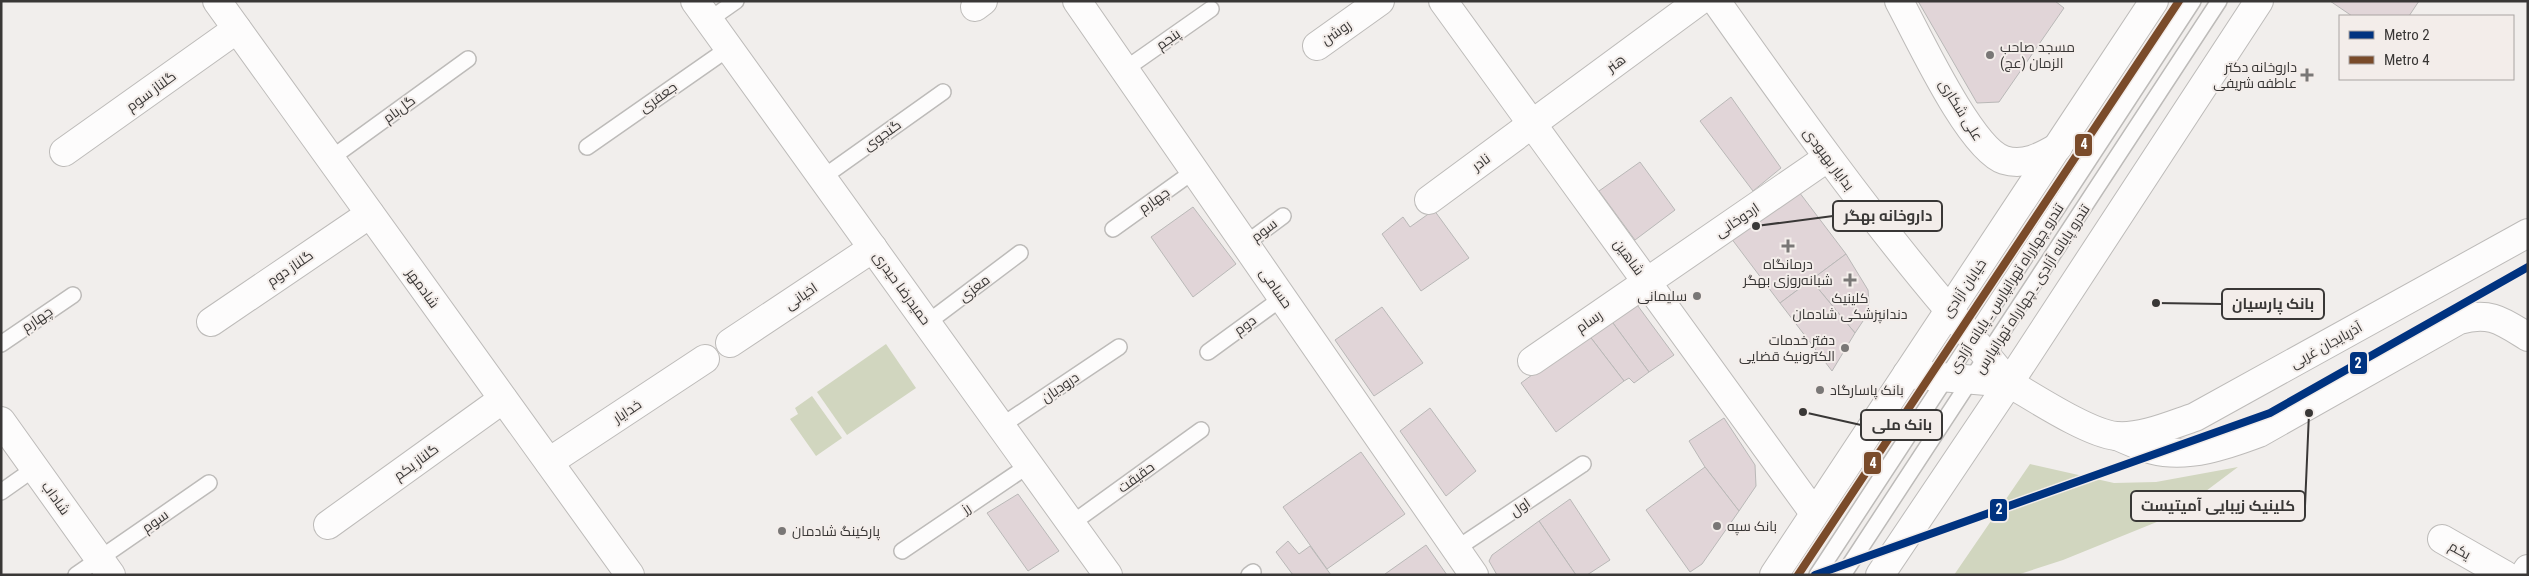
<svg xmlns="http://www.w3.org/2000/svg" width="2529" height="576" font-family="'Roboto Condensed',Cairo,sans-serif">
<rect width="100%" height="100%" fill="#f1eeec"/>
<g fill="#d1d6bf">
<polygon points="886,344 916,388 847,435 817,392"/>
<polygon points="812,396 842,438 816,456 790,419 798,414 795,408"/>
<polygon points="2030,464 2114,483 2156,482 2238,467 2174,515 2063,560 2017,575 1954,575"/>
</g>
<g fill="#e1d5d8" stroke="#b9b8b7">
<polygon points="1918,1 2055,1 2064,8 1999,102 1977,103"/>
<polygon points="2330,1 2419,1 2409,16 2352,16"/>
<polygon points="1731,97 1781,168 1753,191 1700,121"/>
<polygon points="1640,162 1675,210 1635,240 1599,191"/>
<polygon points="1796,188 1846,254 1780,303 1731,238"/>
<polygon points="1193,207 1236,264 1193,297 1151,237"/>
<polygon points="1434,210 1469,258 1421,291 1382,234 1403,217 1410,227"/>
<polygon points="1846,254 1868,290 1869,302 1865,318 1855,333 1811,280"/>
<polygon points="1811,280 1855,333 1832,371 1780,303"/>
<polygon points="1635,302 1674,355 1649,372 1610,319"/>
<polygon points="1382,307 1423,363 1374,396 1335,340"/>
<polygon points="1610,319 1649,372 1634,383 1629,378 1624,381 1588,334"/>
<polygon points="1588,334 1624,381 1556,432 1521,383"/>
<polygon points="1430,408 1476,471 1446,496 1400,431"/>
<polygon points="1724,418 1755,465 1756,486 1739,511 1705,467 1689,441"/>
<polygon points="1361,452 1405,514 1327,569 1283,507"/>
<polygon points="1705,467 1739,511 1702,564 1690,572 1646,510"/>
<polygon points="1018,494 1059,551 1028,571 987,513"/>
<polygon points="1570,499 1610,560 1587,575 1576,575 1539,521"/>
<polygon points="1539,521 1576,575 1497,575 1489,561 1492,555"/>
<polygon points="1288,541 1299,554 1310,546 1331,575 1293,575 1276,552"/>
<polygon points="1426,545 1447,575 1386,575 1385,574"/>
</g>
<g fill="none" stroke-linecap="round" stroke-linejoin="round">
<g stroke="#bdbbb9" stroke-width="18">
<g id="service">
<polyline points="709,20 736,1"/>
<polyline points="1124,70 1211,9"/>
<polyline points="587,147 729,48"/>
<polyline points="330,159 468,59"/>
<polyline points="822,178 943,92"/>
<polyline points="1113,229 1194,171"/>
<polyline points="1245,244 1283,216"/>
<polyline points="927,323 1020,253"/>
<polyline points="1,344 73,295"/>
<polyline points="1208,352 1282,298"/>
<polyline points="1001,426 1119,347"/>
<polyline points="1,492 35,468"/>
<polyline points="1071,524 1201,430"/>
<polyline points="1456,549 1583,464"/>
<polyline points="902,551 1029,465"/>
<polyline points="76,575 209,483"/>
<polyline points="1249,575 1253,572"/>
<polyline points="1817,575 2193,1"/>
<polyline points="1843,575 2219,1"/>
</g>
</g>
<g stroke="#bdbbb9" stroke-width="30">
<g id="minor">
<polyline points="695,1 1108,575"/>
<polyline points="1077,1 1474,575"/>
<polyline points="1443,1 1814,513"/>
<polyline points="975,7 983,1"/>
<polyline points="1317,46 1380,1"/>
<polyline points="64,152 237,29"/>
<polyline points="1429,200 1699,1"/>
<polyline points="211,322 370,214"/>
<polyline points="730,343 873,248"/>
<polyline points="1532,361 1827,158"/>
<polyline points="1,421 111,575"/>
<polyline points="549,462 705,359"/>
<polyline points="328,525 503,399"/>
<polyline points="2442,539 2505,575"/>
<polyline points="2524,575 2528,569"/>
</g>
</g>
<g stroke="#bdbbb9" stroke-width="30">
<path id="tertiary" d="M1899,1C1918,36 1970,149 2004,160C2024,166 2041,157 2058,147"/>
</g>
<g stroke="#bdbbb9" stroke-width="30">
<g id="secondary">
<polyline points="217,1 630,575"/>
<path d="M1716,1C1791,107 1865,211 1949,310"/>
<path d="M2009,383C2035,398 2088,433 2116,436C2142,438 2171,425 2195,417L2528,233"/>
<path d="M2117,436C2129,441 2141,447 2153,450C2188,459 2227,445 2259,433L2459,320C2490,311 2502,321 2528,337"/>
</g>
</g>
<g stroke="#bdbbb9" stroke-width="30">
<g id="primary">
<polyline points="1949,310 2009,383"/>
<polyline points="1907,374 2009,383"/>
<polyline points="1774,575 2154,1"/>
<polyline points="1880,575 2009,383 2259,1"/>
</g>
</g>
<use href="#service" stroke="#fdfcfc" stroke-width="15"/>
<use href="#minor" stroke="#fdfcfc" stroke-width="28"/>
<use href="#tertiary" stroke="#fdfcfc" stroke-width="28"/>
<use href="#secondary" stroke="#fdfcfc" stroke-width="28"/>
<use href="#primary" stroke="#fdfcfc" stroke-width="28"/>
<g stroke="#f3edea" stroke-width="11">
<polyline id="metro-1" points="1815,575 2270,413 2528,267"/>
</g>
<g stroke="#f3edea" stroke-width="11">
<polyline id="metro-2" points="1798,575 2179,1"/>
</g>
<use href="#metro-1" stroke="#003380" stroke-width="8"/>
<use href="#metro-2" stroke="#7a4b2a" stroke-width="8"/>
</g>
<g fill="#797776" stroke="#f3edea" stroke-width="2">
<circle cx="1990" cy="55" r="5"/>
<path d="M2304.5 67.5h5v5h5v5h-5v5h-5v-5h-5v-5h5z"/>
<path d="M1785.5 238.5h5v5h5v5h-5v5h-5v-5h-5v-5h5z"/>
<path d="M1847.5 272.5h5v5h5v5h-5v5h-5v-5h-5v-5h5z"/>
<circle cx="1697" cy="296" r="5"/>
<circle cx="1845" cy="348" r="5"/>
<circle cx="1820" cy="390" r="5"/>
<circle cx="1717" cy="526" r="5"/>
<circle cx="782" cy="531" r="5"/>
</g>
<g text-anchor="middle" stroke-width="4" stroke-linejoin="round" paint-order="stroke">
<g font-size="14" fill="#393736" stroke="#f3edea">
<text transform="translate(1336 32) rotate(-35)" y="5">روشن</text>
<text transform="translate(1168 39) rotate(-35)" y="5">پنجم</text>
<text transform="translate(1616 63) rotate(-36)" y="5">هنر</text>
<text transform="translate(151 91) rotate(-36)" y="5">گلناز سوم</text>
<text transform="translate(658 97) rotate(-35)" y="5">جعفری</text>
<text transform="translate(399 109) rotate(-36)" y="5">گل‌بام</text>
<text transform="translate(1961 110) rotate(58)" y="5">علی شکاری</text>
<text transform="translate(882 135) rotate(-35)" y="5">گنجوی</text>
<text transform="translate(1829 159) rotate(53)" y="5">بدایار بهبودی</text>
<text transform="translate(1481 162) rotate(-36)" y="5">نادر</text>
<text transform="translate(1154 200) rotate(-35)" y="5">چهارم</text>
<text transform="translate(1737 220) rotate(-34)" y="5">اردوخانی</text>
<text transform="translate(1264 230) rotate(-37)" y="5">سوم</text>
<text transform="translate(1629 257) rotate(54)" y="5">شاهین</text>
<text transform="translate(290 268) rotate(-34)" y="5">گلناز دوم</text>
<text transform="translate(423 288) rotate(54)" y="5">شادمهر</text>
<text transform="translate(902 288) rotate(54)" y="5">حمیدرضا حیدری</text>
<text transform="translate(974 288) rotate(-37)" y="5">معزی</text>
<text transform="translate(1276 288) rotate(55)" y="5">حسامی</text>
<text transform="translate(1964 288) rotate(-56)" y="5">خیابان آزادی</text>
<text transform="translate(2006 288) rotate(-57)" y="5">تندرو چهارراه تهرانپارس ـ پایانه آزادی</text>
<text transform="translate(2032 289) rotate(-57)" y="5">تندرو پایانه آزادی ـ چهارراه تهرانپارس</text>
<text transform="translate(801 296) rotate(-34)" y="5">اخیانی</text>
<text transform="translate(37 319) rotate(-34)" y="5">چهارم</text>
<text transform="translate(1589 321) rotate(-35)" y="5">رسام</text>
<text transform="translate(1245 325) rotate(-36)" y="5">دوم</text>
<text transform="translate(2326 345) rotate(-29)" y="5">آذربایجان غربی</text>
<text transform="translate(1060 387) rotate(-34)" y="5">درودیان</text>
<text transform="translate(627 411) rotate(-33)" y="5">خدایار</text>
<text transform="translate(416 462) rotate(-36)" y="5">گلناز یکم</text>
<text transform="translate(1136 477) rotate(-36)" y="5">حقیقت</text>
<text transform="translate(56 498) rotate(54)" y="5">شاداب</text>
<text transform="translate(1520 507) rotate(-34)" y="5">اول</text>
<text transform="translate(966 508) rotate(-34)" y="5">رز</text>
<text transform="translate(155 521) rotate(-35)" y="5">سوم</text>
<text transform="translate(2460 550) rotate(29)" y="5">یکم</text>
</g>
<g font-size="14" fill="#393736" stroke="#f3edea" text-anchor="start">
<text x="2000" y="52">مسجد صاحب<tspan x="2000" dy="16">الزمان (عج)</tspan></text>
<text x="2297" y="72" text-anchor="end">داروخانه دکتر<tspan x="2297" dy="16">عاطفه شریفی</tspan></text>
<text x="1788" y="269" text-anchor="middle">درمانگاه<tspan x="1788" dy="16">شبانه‌روزی بهگر</tspan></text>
<text x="1687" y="301" text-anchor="end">سلیمانی</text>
<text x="1850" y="303" text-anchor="middle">کلینیک<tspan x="1850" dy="16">دندانپزشکی شادمان</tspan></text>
<text x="1835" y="345" text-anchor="end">دفتر خدمات<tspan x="1835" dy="16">الکترونیک قضایی</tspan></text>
<text x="1830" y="395">بانک پاسارگاد</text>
<text x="1727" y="531">بانک سپه</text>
<text x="792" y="536">پارکینگ شادمان</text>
</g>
</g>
<path fill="none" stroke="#393736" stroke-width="2" d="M1756 226L1833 216M2156 303L2222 304M1803 412L1861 425M2309 413L2305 506"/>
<g fill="#393736" stroke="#f3edea" stroke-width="2">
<circle cx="1756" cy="226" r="5"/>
<circle cx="2156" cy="303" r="5"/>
<circle cx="1803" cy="412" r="5"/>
<circle cx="2309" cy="413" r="5"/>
</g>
<g fill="#f3edea" stroke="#393736" stroke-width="2">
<rect x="1833" y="201" width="109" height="30" rx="5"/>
<rect x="2222" y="289" width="102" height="30" rx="5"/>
<rect x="1861" y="410" width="81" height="30" rx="5"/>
<rect x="2131" y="491" width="174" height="30" rx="5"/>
</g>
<g font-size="15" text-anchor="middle" font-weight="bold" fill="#393736">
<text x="1888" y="221">داروخانه بهگر</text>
<text x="2273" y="309">بانک پارسیان</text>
<text x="1902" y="430">بانک ملی</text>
<text x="2218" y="511">کلینیک زیبایی آمیتیست</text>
</g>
<g stroke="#f3edea" stroke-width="2">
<rect x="2074" y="133" width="19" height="24" rx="5" fill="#7a4b2a"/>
<rect x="2349" y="351" width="19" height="24" rx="5" fill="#003380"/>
<rect x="1863" y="451" width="19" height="24" rx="5" fill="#7a4b2a"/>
<rect x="1989" y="498" width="19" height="24" rx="5" fill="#003380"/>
</g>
<g font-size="14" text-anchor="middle" font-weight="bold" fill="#fff">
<text x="2084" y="149">4</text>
<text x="2358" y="368">2</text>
<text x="1873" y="468">4</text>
<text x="1999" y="514">2</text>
</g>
<rect width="2529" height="576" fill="none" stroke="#393736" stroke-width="5"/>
<rect x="2339" y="15" width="175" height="65" fill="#f3edea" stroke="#a9a4a2"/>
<rect x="2349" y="31" width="25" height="8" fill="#003380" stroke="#a9a4a2"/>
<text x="2384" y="40" font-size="15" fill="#393736">Metro 2</text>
<rect x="2349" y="56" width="25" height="8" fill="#7a4b2a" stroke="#a9a4a2"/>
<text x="2384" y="65" font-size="15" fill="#393736">Metro 4</text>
</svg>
